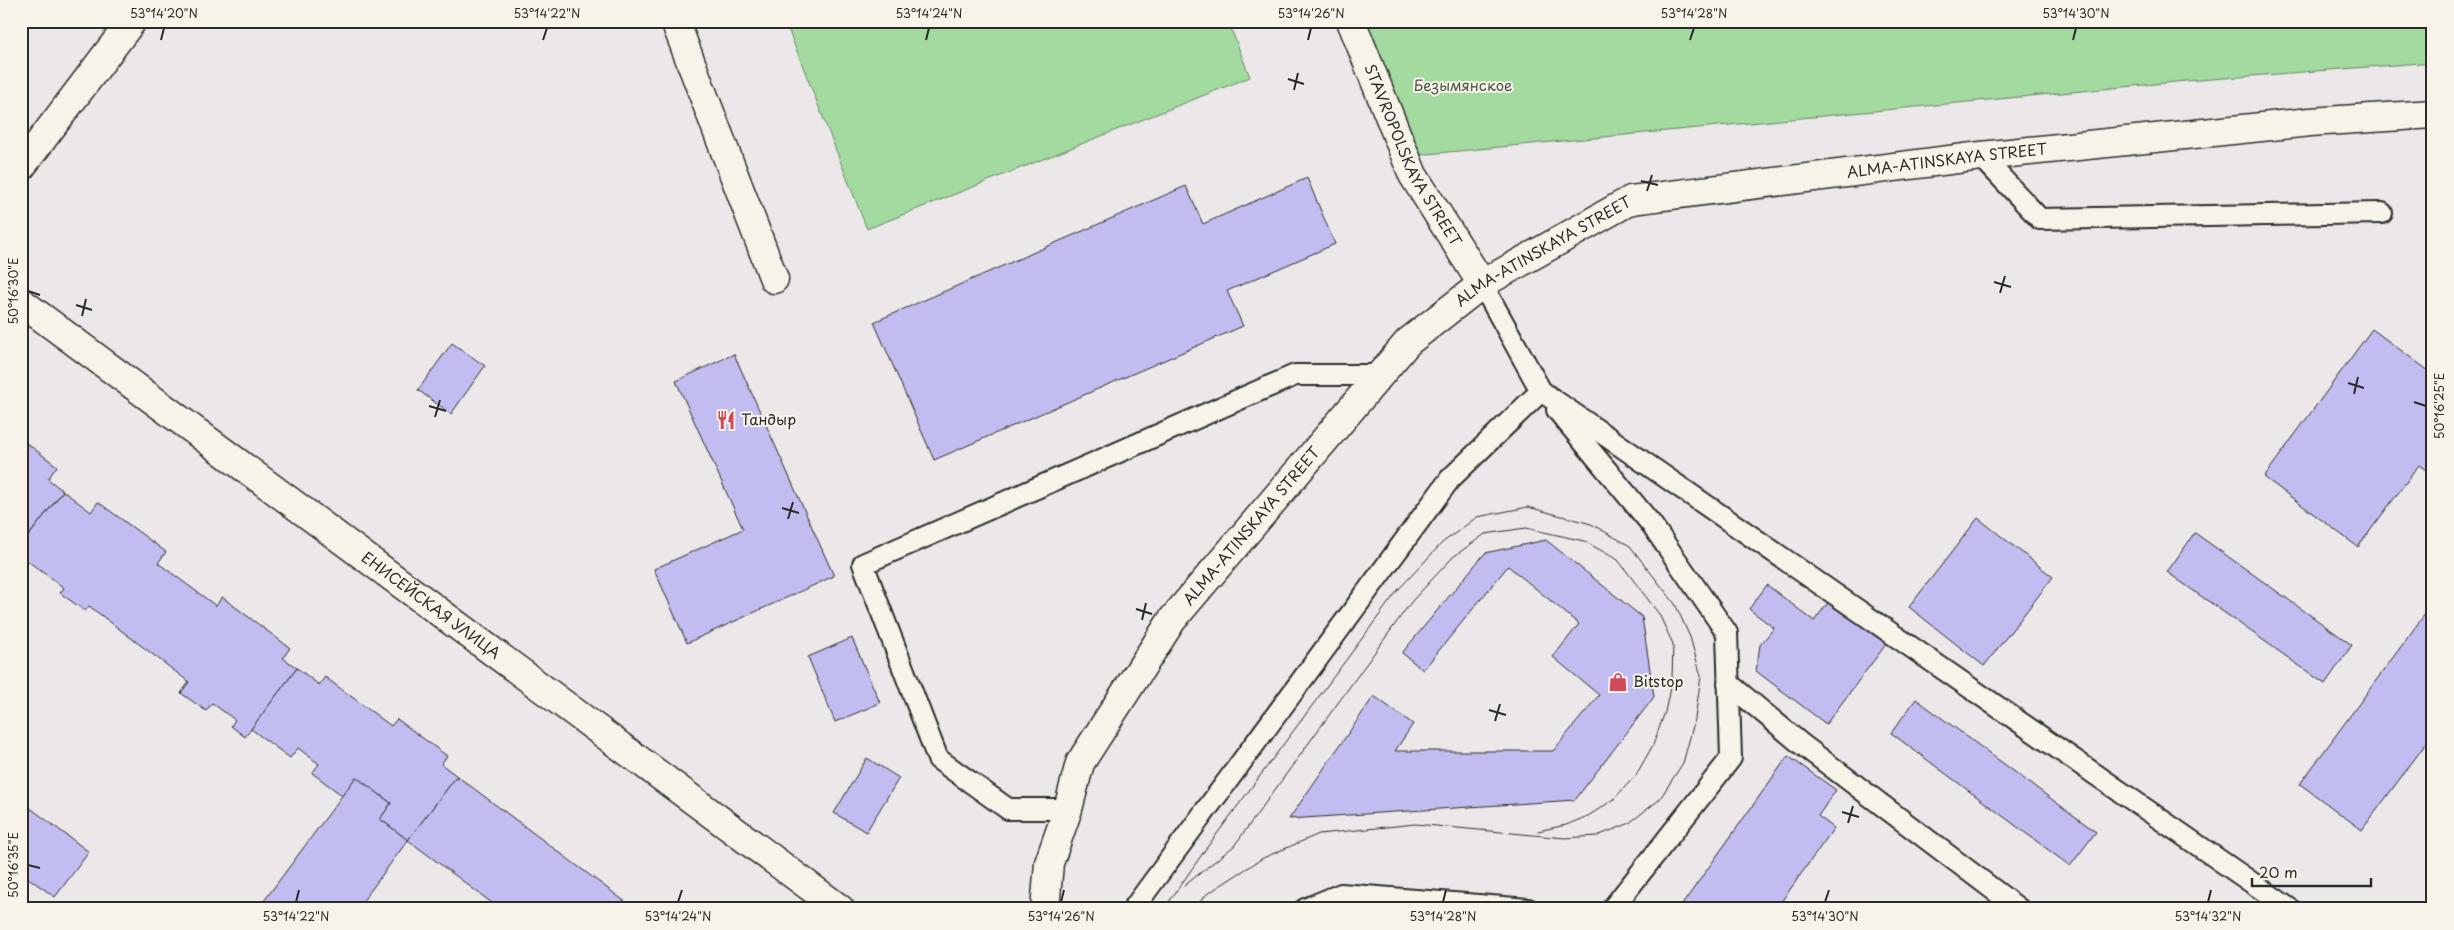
<svg xmlns="http://www.w3.org/2000/svg" width="2454" height="930" font-family="'Playpen Sans',sans-serif">
<rect width="100%" height="100%" fill="#ece8ea"/>
<filter id="ink" filterUnits="userSpaceOnUse"><feTurbulence type="fractalNoise" baseFrequency=".02" numOctaves="2"/><feDisplacementMap in="SourceGraphic" scale="10" xChannelSelector="R" yChannelSelector="G"/><feConvolveMatrix kernelMatrix="1 2 1 2 8 2 1 2 1" color-interpolation-filters="sRGB"/></filter>
<g filter="url(#ink)">
<g fill="#a2da9f" stroke="#668265">
<polygon points="785,21 1228,21 1250,77 867,229"/>
<polygon points="1365,21 2433,21 2433,62 2186,81 1417,155"/>
</g>
<g fill="#c2bdf0" stroke="#2b2b2b">
<polygon points="1307,178 1335,244 1227,291 1243,326 934,460 874,322 1186,186 1203,224"/>
<polygon points="2372,329 2433,374 2433,475 2419,465 2358,547 2264,477"/>
<polygon points="452,343 485,366 451,414 418,390"/>
<polygon points="734,354 834,576 687,643 654,569 743,529 676,381"/>
<polygon points="21,439 57,466 48,479 63,491 24,542 21,539"/>
<polygon points="63,491 91,512 98,502 166,552 158,563 216,606 222,597 290,648 283,658 297,668 245,737 231,726 235,720 212,703 206,711 181,693 189,682 89,606 85,611 60,593 64,588 21,556 21,546"/>
<polygon points="1978,518 2053,577 1984,666 1909,607"/>
<polygon points="2195,533 2352,645 2325,684 2167,572"/>
<polygon points="1546,540 1642,617 1654,697 1575,800 1289,819 1374,696 1413,724 1395,751 1553,751 1599,695 1553,657 1579,624 1508,566 1423,670 1402,653 1485,553"/>
<polygon points="1767,585 1814,621 1836,592 1893,635 1826,724 1756,671 1760,645 1774,628 1749,609"/>
<polygon points="2433,603 2433,734 2362,830 2300,784"/>
<polygon points="852,638 880,703 835,722 808,657"/>
<polygon points="297,668 319,685 325,677 391,726 397,719 447,756 441,764 457,776 408,840 380,819 391,803 356,777 343,796 312,773 319,764 298,748 290,758 251,729"/>
<polygon points="1916,699 2096,832 2070,866 1891,733"/>
<polygon points="1788,756 1836,790 1818,816 1834,828 1776,909 1679,909"/>
<polygon points="867,758 899,778 866,832 834,813"/>
<polygon points="457,776 635,909 500,909 408,840"/>
<polygon points="356,777 391,803 380,819 408,840 357,909 258,909"/>
<polygon points="21,801 89,852 55,897 21,873"/>
</g>
<g fill="none" stroke-linecap="round" stroke-linejoin="round">
<g stroke="#2b2b2b" stroke-width="24">
<g id="lane">
<polyline points="1981,156 2040,219 2382,213"/>
<polyline points="1541,391 2290,909"/>
<polyline points="1557,410 1652,525 1727,633 1731,758 1612,909"/>
<polyline points="1728,683 1800,743 2019,909"/>
<polyline points="1068,809 1008,809 938,759 863,564 1295,375 1379,375"/>
<polyline points="1133,909 1450,479 1541,391 1482,284"/>
<polyline points="1305,909 1341,894 1528,909"/>
</g>
</g>
<g stroke="#2b2b2b" stroke-width="31">
<g id="street">
<polyline points="675,21 774,279"/>
<polyline points="21,167 132,21"/>
<path id="s1" d="M21,302L840,909"/>
</g>
</g>
<g stroke="#2b2b2b" stroke-width="31">
<g id="secondary">
<path id="s2" d="M1351,21L1413,175L1482,284"/>
<path id="s3" d="M1045,909L1049,863L1068,809L1080,763L1172,620L1408,342L1482,284L1631,200L1981,156L2310,122L2433,114"/>
</g>
</g>
<use href="#lane" stroke="#f7f3e8" stroke-width="20"/>
<use href="#street" stroke="#f7f3e8" stroke-width="28"/>
<use href="#secondary" stroke="#f7f3e8" stroke-width="28"/>
<g stroke="#2b2b2b" stroke-width="1">
<polyline points="1184,886 1234,846 1412,601 1453,557 1485,534 1526,528 1584,541 1618,560 1659,614 1673,644 1672,678 1665,712 1653,745 1636,775 1613,800 1588,816 1566,825 1538,831"/>
<polyline points="1164,909 1205,850 1398,590 1442,543 1477,517 1528,507 1591,524 1630,546 1675,604 1690,637 1701,676 1695,719 1683,763 1659,800 1628,824 1597,836 1565,838 1415,824 1319,834 1263,858 1207,894 1193,909"/>
</g>
</g>
</g>
<path fill="none" stroke="#2b2b2b" stroke-width="2" d="M161,40L164,28M543,40L547,28M926,40L929,28M1308,40L1311,28M1690,40L1694,28M2073,40L2076,28M1288,79L1304,84M1294,90L1298,73M1641,181L1658,185M1647,191L1652,175M1994,282L2011,287M28,291L40,295M2000,293L2005,276M76,305L92,310M82,316L86,299M2348,383L2364,388M2354,394L2358,377M2414,402L2426,406M429,406L446,411M435,417L440,400M782,508L799,513M788,519L793,502M1136,609L1152,614M1142,620L1146,603M1489,710L1506,715M1495,721L1500,704M1842,812L1859,817M1848,823L1853,806M28,865L40,868M296,902L299,890M678,902L682,890M1061,902L1064,890M1443,902L1446,890M1825,902L1829,890M2208,902L2211,890"/>
<defs>
<g id="restaurant-bare" transform="scale(1.5)"><path d="M-5-6h1v4h1v-4h1v4h1v-4h1v5L-1.5 .5V6h-2V.5L-5-1ZM5-6V6H3V1.5H1.5Q1.5-4 5-6Z" fill="#d1495b" stroke="#f7f3e8" stroke-width="2.5" paint-order="stroke"/></g>
<g id="shop-bare" transform="scale(1.5)"><path d="M-5-2.5h2.3a2.7 3.5 0 0 1 5.4 0H5L5.5 6h-11ZM-1.5-2.5h3a1.5 2.3 0 0 0-3 0Z" fill="#d1495b" stroke="#f7f3e8" stroke-width="2.5" paint-order="stroke"/></g>
</defs>
<g fill-rule="evenodd">
<use href="#restaurant-bare" x="726" y="420"/>
<use href="#shop-bare" x="1618" y="682"/>
</g>
<g text-anchor="middle" stroke-width="4" stroke-linejoin="round" paint-order="stroke">
<g font-size="15" fill="#495748" stroke="#f7f3e8">
<text x="1463" y="91">Безымянское</text>
</g>
<g font-size="15" fill="#2b2b2b" stroke="#f7f3e8">
<text dy="5" stroke="none"><textPath href="#s2" startOffset="148">STAVROPOLSKAYA STREET</textPath></text>
<text dy="5" stroke="none"><textPath href="#s3" startOffset="1269">ALMA-ATINSKAYA STREET</textPath></text>
<text dy="5" stroke="none"><textPath href="#s3" startOffset="849">ALMA-ATINSKAYA STREET</textPath></text>
<text dy="5" stroke="none"><textPath href="#s3" startOffset="444">ALMA-ATINSKAYA STREET</textPath></text>
<text dy="5" stroke="none"><textPath href="#s1" startOffset="510">ЕНИСЕЙСКАЯ УЛИЦА</textPath></text>
</g>
<g font-size="15" fill="#2b2b2b" stroke="#f7f3e8" text-anchor="start">
<text x="741" y="425">Тандыр</text>
<text x="1633" y="687">Bitstop</text>
</g>
</g>
<rect width="2454" height="930" fill="none" stroke="#f7f3e8" stroke-width="55"/>
<path d="M2252 878v8h119v-8" fill="none" stroke="#2b2b2b" stroke-width="2.5"/>
<text x="2259" y="878" font-size="15" fill="#2b2b2b" stroke="#f7f3e8" stroke-width="4" paint-order="stroke">20 m</text>
<rect x="28" y="28" width="2398" height="874" fill="none" stroke="#2b2b2b" stroke-width="2"/>
<g font-size="12" text-anchor="middle" fill="#2b2b2b">
<text x="164" y="18">53°14'20"N</text>
<text x="547" y="18">53°14'22"N</text>
<text x="929" y="18">53°14'24"N</text>
<text x="1311" y="18">53°14'26"N</text>
<text x="1694" y="18">53°14'28"N</text>
<text x="2076" y="18">53°14'30"N</text>
<text transform="translate(14 291) rotate(-90)" y="4">50°16'30"E</text>
<text transform="translate(2440 406) rotate(-90)" y="4">50°16'25"E</text>
<text transform="translate(14 865) rotate(-90)" y="4">50°16'35"E</text>
<text x="296" y="921">53°14'22"N</text>
<text x="678" y="921">53°14'24"N</text>
<text x="1061" y="921">53°14'26"N</text>
<text x="1443" y="921">53°14'28"N</text>
<text x="1825" y="921">53°14'30"N</text>
<text x="2208" y="921">53°14'32"N</text>
</g>
</svg>
